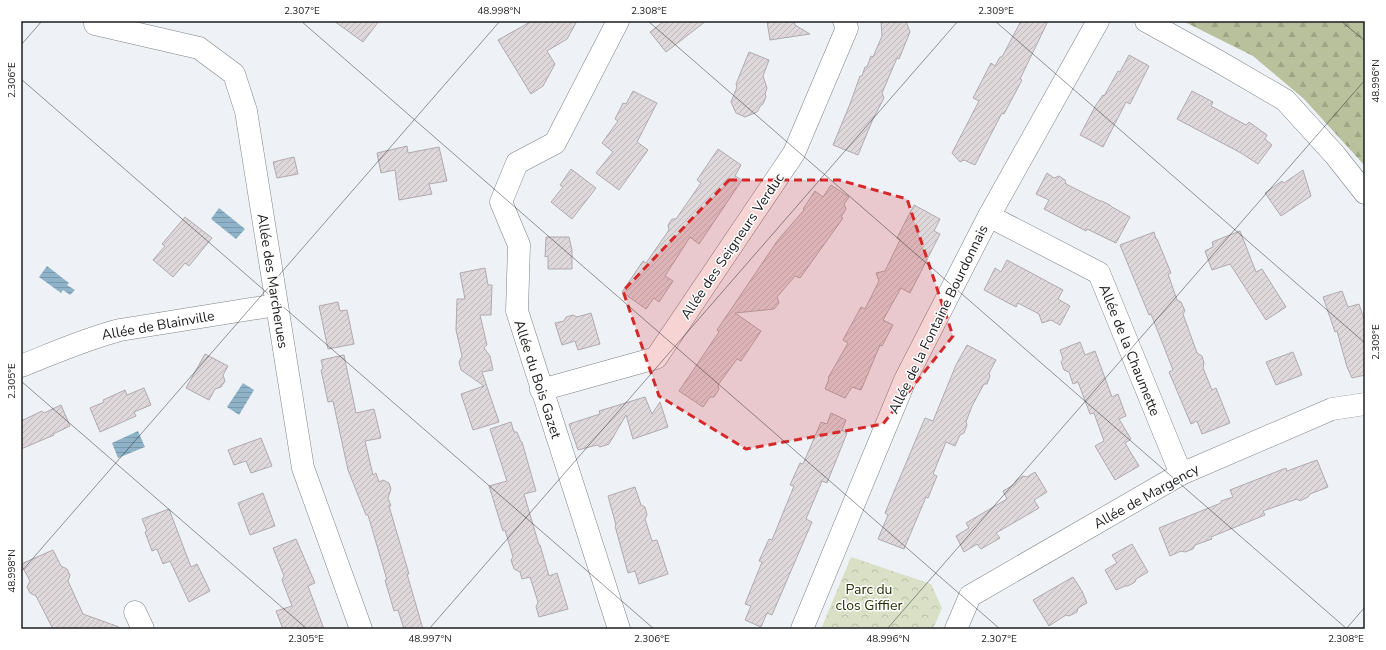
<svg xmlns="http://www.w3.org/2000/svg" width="1386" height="650" font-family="'Nunito Sans',sans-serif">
<defs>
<pattern id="forest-firs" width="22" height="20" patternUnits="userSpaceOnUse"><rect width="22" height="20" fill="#b8c09c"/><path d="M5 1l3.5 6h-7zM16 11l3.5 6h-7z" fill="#9ea486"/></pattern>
<pattern id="park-crowns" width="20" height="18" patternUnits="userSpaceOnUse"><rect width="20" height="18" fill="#d9e0c6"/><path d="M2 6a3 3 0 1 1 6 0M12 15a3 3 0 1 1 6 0" fill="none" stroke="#bac0aa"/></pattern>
<pattern id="water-rules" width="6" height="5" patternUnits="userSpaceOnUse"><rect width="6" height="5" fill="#8eb3c8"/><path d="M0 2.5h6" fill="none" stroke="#7a99ab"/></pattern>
<pattern id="building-hatch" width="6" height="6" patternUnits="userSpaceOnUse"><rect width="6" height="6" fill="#ded8db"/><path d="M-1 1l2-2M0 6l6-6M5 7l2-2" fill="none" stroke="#beb9bc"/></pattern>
</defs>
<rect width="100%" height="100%" fill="#eef2f7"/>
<polygon fill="url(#forest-firs)" points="1183,21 1365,21 1365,166 1304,99 1253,56"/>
<polygon fill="url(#park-crowns)" points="851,557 931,584 942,608 933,629 821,629"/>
<g fill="url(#water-rules)">
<polygon points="219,208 245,229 236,239 211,219"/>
<polygon points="47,266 69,283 67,285 75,290 70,295 63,290 61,293 39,277"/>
<polygon points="243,383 254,390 239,415 227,407"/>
<polygon points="138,431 145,447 118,458 112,443"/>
</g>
<g fill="url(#building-hatch)" stroke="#b0aaad">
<polygon points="334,21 379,21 363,42"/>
<polygon points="532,21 577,21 567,39 547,51 555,64 543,86 531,94 498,40"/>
<polygon points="664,21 706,21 666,52 650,32"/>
<polygon points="767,21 794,21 795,25 810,34 770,40"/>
<polygon points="881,21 906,21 910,32 899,59 897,58 882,93 884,98 873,119 858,155 833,145 850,104 860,76 862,76 865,67 867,67 871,56 873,57 882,36"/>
<polygon points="1021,21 1048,21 1020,79 1022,80 1004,114 1002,113 975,165 964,160 960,162 952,153 979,101 973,98 991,63 995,66 1000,57 1002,57"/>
<polygon points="749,52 769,60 763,76 767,88 765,94 766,97 763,104 761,105 757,112 745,117 736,113 731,102 737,87 736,84"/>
<polygon points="1129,55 1149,66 1130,104 1126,102 1103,147 1080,135 1096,105 1103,95 1104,96 1118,71 1120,72"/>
<polygon points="633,91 657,103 637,142 648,150 619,190 596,173 613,152 602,143 618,121 615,119 623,103 626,104"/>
<polygon points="1192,91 1213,102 1211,106 1246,125 1249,122 1267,135 1265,139 1272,145 1258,164 1241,153 1177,119"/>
<polygon points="407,146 408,153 439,147 447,181 429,184 432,194 399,200 395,170 381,173 377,153"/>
<polygon points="718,149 741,165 735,176 742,180 699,244 690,237 665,276 673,281 659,302 654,298 646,309 622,292 643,261 646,263 669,230 668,225 672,219 676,219 701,183 697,180"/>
<polygon points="294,157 298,174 277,178 273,162"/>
<polygon points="571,169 596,188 572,219 551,202 563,187 560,185"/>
<polygon points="1303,170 1311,196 1281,216 1265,193 1282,181 1284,183"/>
<polygon points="1047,173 1054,178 1059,176 1065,180 1066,184 1100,201 1102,201 1110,205 1112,207 1130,217 1116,243 1087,229 1086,231 1044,209 1049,200 1036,194"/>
<polygon points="831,185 849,197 844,204 846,209 841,217 843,218 800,278 795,276 777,297 779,303 774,309 735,313 761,331 741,361 737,359 718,385 719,389 714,397 710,397 703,407 679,391 719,332 717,330 778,240 804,210 803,209 815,191 823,197"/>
<polygon points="914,205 940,219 934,231 940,234 910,293 901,288 883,320 893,325 882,346 880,345 861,390 852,387 845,398 825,389 829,379 828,378 848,343 843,340 861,307 865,309 879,281 876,273 885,271 900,240 897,238"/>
<polygon points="185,217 212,238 189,266 185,263 173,277 153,260 165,246 162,244"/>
<polygon points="1240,231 1256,272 1262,269 1286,307 1266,320 1230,264 1212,270 1205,251 1213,247 1212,242"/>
<polygon points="1154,232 1156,239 1157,239 1171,273 1168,274 1177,300 1181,302 1185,311 1183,314 1197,353 1202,356 1204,363 1203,368 1212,390 1216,388 1230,423 1202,434 1197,421 1191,424 1169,372 1173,370 1151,314 1149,315 1120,245"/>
<polygon points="546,237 569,237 572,250 572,269 548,269 548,256 545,257"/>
<polygon points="1007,260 1063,290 1058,299 1070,306 1060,325 1051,320 1042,323 1039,314 1018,303 1016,307 984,290 995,268 1001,272"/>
<polygon points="485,268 488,285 492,285 491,315 480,315 487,345 484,348 490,356 493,370 482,372 499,422 473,430 461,394 484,386 461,370 459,362 462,356 456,330 457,299 465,299 460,273"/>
<polygon points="1342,291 1348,307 1359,304 1365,322 1365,375 1352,378 1347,367 1337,331 1335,332 1323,297"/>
<polygon points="338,302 340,311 347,310 354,344 328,349 319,306"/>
<polygon points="591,313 600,344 578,350 575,341 562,345 555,323 564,321 566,317 573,315 577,317"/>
<polygon points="1080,342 1085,355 1095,351 1112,397 1118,394 1126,416 1119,419 1131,439 1125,443 1139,466 1115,480 1095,446 1104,441 1094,413 1090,414 1078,382 1073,384 1069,372 1064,370 1061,362 1063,359 1060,350"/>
<polygon points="967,345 996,360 989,373 990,376 987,384 984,384 972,406 966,422 967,425 964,433 960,435 955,446 946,442 933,474 937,476 928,498 926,497 904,549 878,539 888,515 885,513 925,418 933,421 956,365"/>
<polygon points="1293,352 1302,375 1276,385 1266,362"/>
<polygon points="205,354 228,366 223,375 225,381 221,387 215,389 209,400 186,388"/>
<polygon points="344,355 356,413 374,409 381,438 365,441 373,475 376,473 379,482 383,480 389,483 391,489 388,498 391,506 389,506 409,574 407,574 423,629 404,629 398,610 394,611 385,580 387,580 368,515 366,515 348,470 333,401 328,402 321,370 323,369 321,360"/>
<polygon points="144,388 151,405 134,412 136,416 100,432 90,408 104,402 103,400 125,390 127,395"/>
<polygon points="645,397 652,414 660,402 668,427 633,439 626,415 609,444 600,447 597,445 578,450 569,424 600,414 599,411"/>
<polygon points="61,405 70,426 53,434 54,435 21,449 21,421 42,411 44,413"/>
<polygon points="831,413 846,420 842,430 847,433 827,483 822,481 806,519 812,522 772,615 767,613 761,627 745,620 751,606 745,604 762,562 759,561 769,539 772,540 794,486 790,485 800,463 803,464 821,422 827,424"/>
<polygon points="511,422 514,432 517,432 521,442 522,442 536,491 524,494 539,545 540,545 549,576 557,573 568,609 539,617 536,607 538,602 530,577 522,579 520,572 514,569 511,560 513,557 505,530 503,531 489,486 507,481 490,429"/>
<polygon points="261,438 272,466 251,473 246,461 234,465 228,450"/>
<polygon points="1317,460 1328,487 1310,494 1308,497 1300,501 1297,499 1263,511 1265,515 1211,537 1212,539 1195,545 1193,549 1185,552 1181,551 1170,556 1159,528 1221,503 1221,501 1233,497 1230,490 1286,468 1287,471"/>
<polygon points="1035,472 1047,492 1034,500 1039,508 996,533 1000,538 981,549 977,544 964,552 956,536 969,528 966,523 1007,499 1003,491 1015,484 1017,480 1023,476 1027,477"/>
<polygon points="635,487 641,505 645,507 647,515 645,519 652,541 657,540 668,574 639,584 635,571 628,573 615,526 616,525 608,496"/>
<polygon points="263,493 275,526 250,535 238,503"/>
<polygon points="169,509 191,567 197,564 210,591 189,602 170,561 163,564 157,549 152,551 145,532 147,531 142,519"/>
<polygon points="296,539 315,583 308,586 324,629 283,629 276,611 292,606 282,580 284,576 273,548"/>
<polygon points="1132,544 1148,572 1136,579 1135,582 1128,586 1125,586 1116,590 1105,570 1117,563 1112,555"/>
<polygon points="53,550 61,566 67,569 70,575 68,581 83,614 119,627 119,629 53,629 36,596 30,593 27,587 30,581 21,564"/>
<polygon points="1073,577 1082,591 1087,603 1078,608 1077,612 1069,616 1066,615 1049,626 1033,600"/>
</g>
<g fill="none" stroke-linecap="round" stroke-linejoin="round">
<g stroke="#7e8185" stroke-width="23">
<g id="minor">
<polyline points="618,21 555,143 517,163 501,202 519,245 517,311 619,629"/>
<polyline points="1146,21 1218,61 1285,100 1335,155 1365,193"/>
<polyline points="95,24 199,48 234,74 246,111 303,468 361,629"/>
<polyline points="989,216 1099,273 1181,474"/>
<path d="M21,366C54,353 85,339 120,330L276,305"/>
<polyline points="541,390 656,358 794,153 847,28 844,21"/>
<polyline points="135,612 143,629"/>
<polyline points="802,629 905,380 989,216 1098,21"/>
<polyline points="956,629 970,596 1181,474 1332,409 1365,404"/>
</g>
</g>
<use href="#minor" stroke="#fff" stroke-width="22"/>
</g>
<path fill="#d62828" fill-opacity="0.2" stroke="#d62828" stroke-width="3" stroke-dasharray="8 5" stroke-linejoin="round" d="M729,180H839L907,199L953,336L883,424L746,449L659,396L623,291Z"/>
<path fill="none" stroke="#1b1c1e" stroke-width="1" stroke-opacity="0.45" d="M301,21L1000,629M648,21L1347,629M995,21L1365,343M1341,21L1365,41M21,45L42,21M21,79L654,629M21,381L307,629M21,572L500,21M429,629L958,21M887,629L1365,80M1346,629L1365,607"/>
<g text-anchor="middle" stroke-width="3" stroke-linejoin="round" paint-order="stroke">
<g font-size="14" fill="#1b1c1e" stroke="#fff">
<text transform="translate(732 246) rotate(-56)" y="5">Allée des Seigneurs Verduc</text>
<text transform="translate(273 281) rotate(81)" y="5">Allée des Marcherues</text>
<text transform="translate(938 319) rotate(-64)" y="5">Allée de la Fontaine Bourdonnais</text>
<text transform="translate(158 325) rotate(-10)" y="5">Allée de Blainville</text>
<text transform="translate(1130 350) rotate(68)" y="5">Allée de la Chaumette</text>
<text transform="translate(538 379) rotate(72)" y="5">Allée du Bois Gazet</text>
<text transform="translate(1146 496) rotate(-29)" y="5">Allée de Margency</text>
</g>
<g font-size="14" fill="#282f02" stroke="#fff">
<text x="869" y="594">Parc du<tspan x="869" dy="16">clos Giffier</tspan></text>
</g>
</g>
<rect width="1386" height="650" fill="none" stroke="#ffffff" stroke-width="44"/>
<rect x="22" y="22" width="1342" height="606" fill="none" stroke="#1b1c1e" stroke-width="1.5"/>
<g font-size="10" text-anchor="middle" fill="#1b1c1e">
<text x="302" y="14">2.307°E</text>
<text x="499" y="14">48.998°N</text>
<text x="649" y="14">2.308°E</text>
<text x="996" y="14">2.309°E</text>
<text transform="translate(11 80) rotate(-90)" y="4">2.306°E</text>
<text transform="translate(1375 81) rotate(-90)" y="4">48.996°N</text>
<text transform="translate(1375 342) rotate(-90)" y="4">2.309°E</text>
<text transform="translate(11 381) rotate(-90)" y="4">2.305°E</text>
<text transform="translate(11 571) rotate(-90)" y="4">48.998°N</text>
<text x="306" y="642">2.305°E</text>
<text x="430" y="642">48.997°N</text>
<text x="652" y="642">2.306°E</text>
<text x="888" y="642">48.996°N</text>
<text x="999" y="642">2.307°E</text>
<text x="1346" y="642">2.308°E</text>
</g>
</svg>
